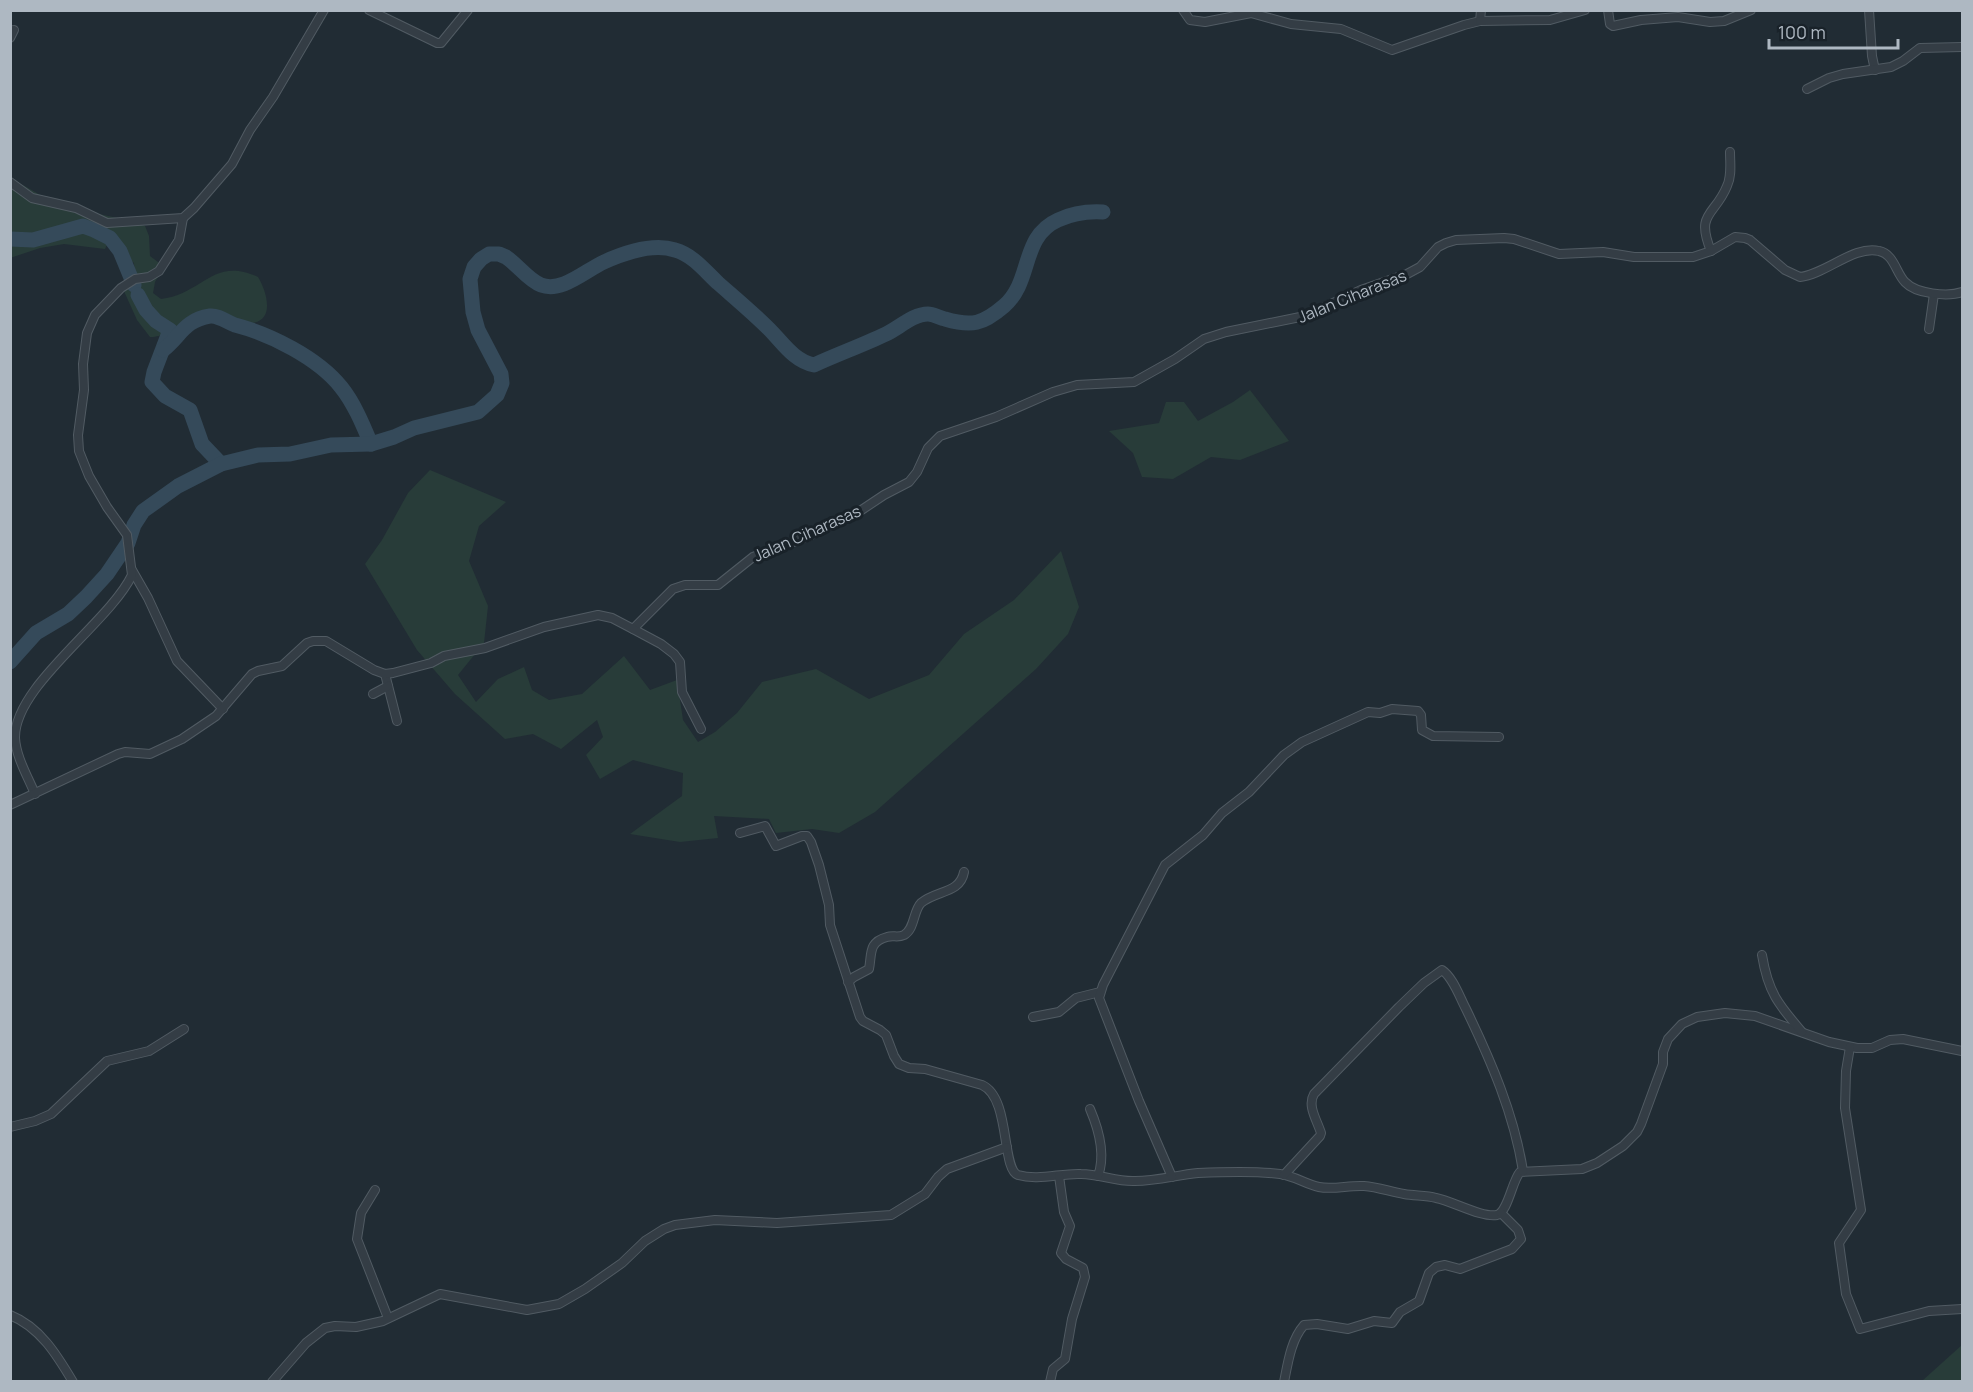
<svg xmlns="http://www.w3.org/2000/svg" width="1973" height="1392" font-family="Manrope,sans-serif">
<rect width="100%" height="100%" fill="#212c34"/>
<g fill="#283c39">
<path d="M11,179C25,185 38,195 53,201C83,213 115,215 145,226L149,236L150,256L158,262L160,273L155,282L153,293L161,299C203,294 213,256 258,277C266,290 276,320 252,323C245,324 236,319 229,316C209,308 189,311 176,329C164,330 165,337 150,337L137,320L123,289L135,287L134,263L126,257L110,238L105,249L64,244L40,248L10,258Z"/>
<polygon points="1250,390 1289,441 1240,460 1211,457 1173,479 1142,477 1133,453 1109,431 1159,423 1166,402 1184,402 1198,421 1233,402"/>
<polygon points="430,470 506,502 479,526 469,561 488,606 484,643 458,675 476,702 498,679 524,667 532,690 549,700 582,694 624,656 650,690 677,680 683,720 698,742 715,732 737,713 762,682 816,669 869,699 929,675 964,634 1014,600 1061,551 1079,607 1068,634 1036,669 875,812 839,833 812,829 776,833 769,819 714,816 718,838 680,842 630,834 682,796 683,773 633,760 600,779 586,755 603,737 597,720 561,749 533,734 505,739 455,694 417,650 365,564 382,540 408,493"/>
<polygon points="1962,1345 1962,1381 1922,1381"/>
</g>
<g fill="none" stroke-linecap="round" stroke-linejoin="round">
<g stroke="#354a5a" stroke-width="15">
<polyline points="10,239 33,240 83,226 94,230 110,238 120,251 134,285"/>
<polyline points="138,295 146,310 156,321 170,330 154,372 152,382 165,396 190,410 202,444 221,464"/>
<path d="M163,350C180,337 184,320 210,316C218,315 227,322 235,325C270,334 318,358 341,387C354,403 363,425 371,444"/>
<path d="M10,662L36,633L68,614L86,597L107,574L128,543L134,525L143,511L178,486L221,464L258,455L290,454L331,445L371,444L394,437L414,428L478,412L497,395L502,383L501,374L478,330L473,312L470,279L474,267L481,259L489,254H499L506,257C518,265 528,280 541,285C562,293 586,270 604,262C624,253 653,243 675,250C693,255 705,271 718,283C735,298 753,313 769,329C783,343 794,361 814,365C838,354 863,345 886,334C899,328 913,314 928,314C933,314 940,318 945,319C972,327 983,324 1004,306C1033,281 1020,237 1058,220C1073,213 1086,211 1103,212"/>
</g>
<g stroke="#515b63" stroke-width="10">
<g id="street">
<polyline points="369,10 437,43 441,43 468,10"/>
<polyline points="1183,10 1190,20 1205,22 1251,13"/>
<polyline points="1251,10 1251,13 1291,24 1341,29 1392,50 1464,25 1480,21 1481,10"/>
<polyline points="1608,10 1610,24 1613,26 1641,20 1678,17 1710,22 1724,21 1751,10"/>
<polyline points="1869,10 1872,56 1875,70"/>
<polyline points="1480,21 1550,20 1585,10"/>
<polyline points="10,38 14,30"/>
<polyline points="1807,89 1829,78 1843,74 1891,67 1903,61 1920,48 1962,47"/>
<polyline points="10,182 32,198 76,208 107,223 183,218 194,208 232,164 250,130 273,97 324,10"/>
<path d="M1711,251C1695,212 1715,216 1727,186C1732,176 1730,163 1730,152"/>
<polyline points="1929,329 1934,294"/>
<polyline points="132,570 148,598 177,661 223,709"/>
<path d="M633,629L673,589L685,585H718L753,557L809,536L860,511L884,495L909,482L917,472L928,448L940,436L996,417L1053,392L1077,385L1134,382L1175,359L1204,339L1226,332L1305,316L1361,290L1407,274L1420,267L1438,247L1446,243L1456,240L1504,238L1514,239L1559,254L1603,252L1634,257H1693L1711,251L1735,237L1745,238L1750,240L1785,270L1800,277C1826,274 1854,245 1879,251C1894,254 1896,273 1905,282C1916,294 1948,297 1962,292"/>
<polyline points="385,674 397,721"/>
<polyline points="373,694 388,686"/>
<path d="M35,794C28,777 16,757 15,738C14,686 109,623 132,575L127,535L107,507L89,476L79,451L78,435L84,390L83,364L87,333L95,315L121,288L135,279L149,277L159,271L179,240L183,218"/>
<polyline points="10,805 118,754 125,752 150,754 182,739 216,716 252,674 258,671 282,666 307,643 313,641 326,641 374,670 385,674 393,673 431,663 444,656 485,648 544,627 598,615 612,618 633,629 661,644 674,654 680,662 682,692 701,729"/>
<path d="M740,833L765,826L776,846L802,836H807L811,842L819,865L829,905L830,925L860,1017L863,1021L880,1030L886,1035L894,1056L899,1064L909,1068L925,1069L982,1085C1011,1098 1001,1169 1018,1175C1038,1181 1061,1173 1081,1174C1100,1174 1117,1182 1135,1181C1157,1181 1177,1175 1198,1173C1221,1172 1258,1171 1280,1174C1295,1176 1305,1184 1319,1187C1333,1190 1349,1185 1364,1186C1378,1187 1391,1192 1404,1194C1415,1196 1426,1195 1436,1198C1452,1201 1482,1218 1497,1215C1508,1212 1512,1181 1520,1172L1582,1169L1597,1163L1623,1146L1637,1132L1641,1124L1663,1064V1052L1668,1039L1682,1024L1697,1017L1725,1013L1755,1016L1829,1042L1857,1048H1872L1890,1040L1903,1039L1962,1051"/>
<path d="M1762,955C1768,992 1778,1004 1802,1032"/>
<path d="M848,982L854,977L869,969C872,954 868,942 887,937C893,935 898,938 904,935C915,929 913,911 921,903C936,890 960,894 964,872"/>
<polyline points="1033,1017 1059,1012 1076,998 1100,992"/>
<polyline points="1850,1047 1846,1071 1845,1108 1861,1210 1839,1243 1846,1294 1860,1329 1929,1311 1962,1309"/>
<path d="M1090,1109C1099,1130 1106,1154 1098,1176"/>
<polyline points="10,1127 35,1121 51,1114 107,1061 149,1051 184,1029"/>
<path d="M1284,1175L1320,1136L1321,1133C1317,1120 1307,1106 1314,1094L1399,1007L1424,983L1442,970C1453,977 1460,998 1466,1009C1491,1061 1514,1114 1523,1171"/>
<polyline points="1172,1177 1139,1101 1099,998 1103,985 1165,865 1203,835 1222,813 1249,792 1284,755 1302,742 1368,712 1380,713 1392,709 1418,711 1421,715 1422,730 1433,736 1499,737"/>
<polyline points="375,1190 361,1213 357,1239 388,1318"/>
<path d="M10,1315C40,1327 57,1355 73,1382"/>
<polyline points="272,1382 306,1343 325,1328 335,1326 356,1327 383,1321 440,1294 527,1310 559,1304 585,1289 622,1263 645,1241 664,1229 675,1225 715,1220 777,1223 891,1215 925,1194 938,1177 947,1169 1007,1147"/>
<polyline points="1050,1382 1053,1369 1065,1359 1072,1319 1085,1277 1083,1268 1066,1259 1061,1253 1070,1226 1064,1212 1059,1176"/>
<path d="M1284,1382C1288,1362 1291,1340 1304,1325L1317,1324L1348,1329L1374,1321L1392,1323L1400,1312L1419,1301L1429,1273L1436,1267L1445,1265L1460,1269L1512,1249L1521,1239L1518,1230L1501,1213"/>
</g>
</g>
<use href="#street" stroke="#343d45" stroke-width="8"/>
</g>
<g text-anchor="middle" stroke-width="6" stroke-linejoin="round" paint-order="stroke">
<g font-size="16" fill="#aeb8c2" stroke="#192229">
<text transform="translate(1352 296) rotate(-22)" y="6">Jalan Ciharasas</text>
<text transform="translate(807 533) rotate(-24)" y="6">Jalan Ciharasas</text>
</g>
</g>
<rect width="1973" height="1392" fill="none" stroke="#aeb8c2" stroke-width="24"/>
<path d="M1769 39v9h129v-9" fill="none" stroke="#aeb8c2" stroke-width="3"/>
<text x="1778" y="39" font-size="18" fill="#aeb8c2" stroke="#192229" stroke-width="4.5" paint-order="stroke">100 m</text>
</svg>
